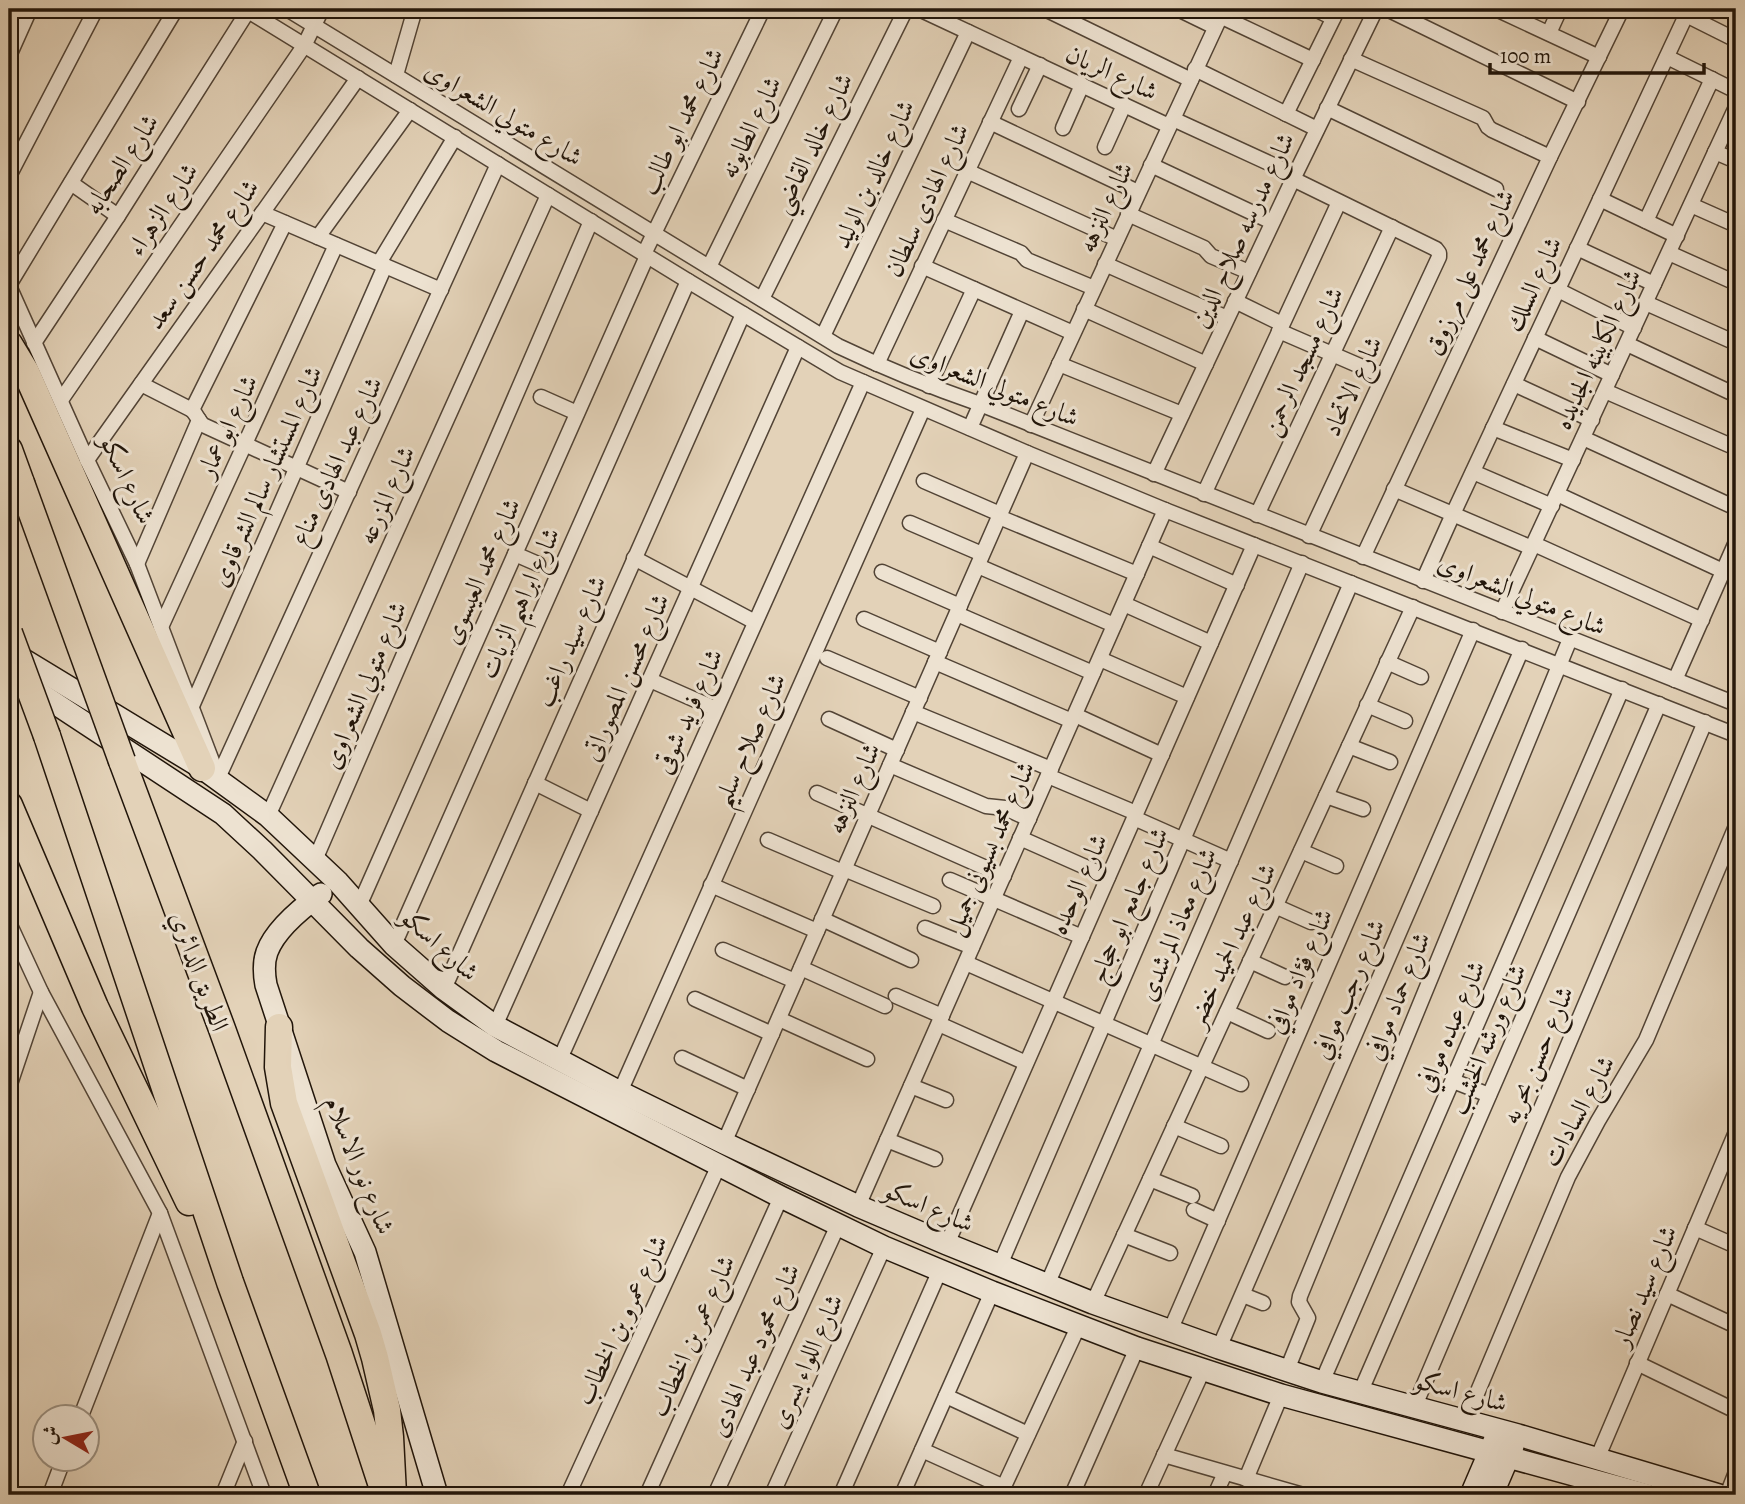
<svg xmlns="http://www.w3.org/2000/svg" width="1745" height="1504" font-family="Alegreya,Amiri,serif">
<rect width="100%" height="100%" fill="#e3d2b8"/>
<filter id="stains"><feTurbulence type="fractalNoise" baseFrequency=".00286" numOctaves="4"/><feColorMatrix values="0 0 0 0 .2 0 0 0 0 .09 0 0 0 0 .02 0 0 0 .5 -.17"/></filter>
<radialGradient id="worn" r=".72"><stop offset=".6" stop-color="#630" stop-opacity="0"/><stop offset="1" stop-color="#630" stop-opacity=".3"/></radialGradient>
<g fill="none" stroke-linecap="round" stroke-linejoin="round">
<g stroke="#524436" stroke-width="17">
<g id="street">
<polyline points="245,9 688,281 840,372 1027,453 1165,510 1736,735"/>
<path d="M287,9L838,346C884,368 931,387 980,404L1736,704"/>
<polyline points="919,9 1169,126"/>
<polyline points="1045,9 1191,80"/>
<polyline points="1178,9 1215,27"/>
<polyline points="1315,9 1333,18"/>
<polyline points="1387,9 1578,102"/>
<polyline points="1496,9 1599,57"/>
<polyline points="1686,15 1736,40"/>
<polyline points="1220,16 1313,60"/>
<polyline points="1549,33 1560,9"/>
<polyline points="9,56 30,9"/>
<polyline points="1667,57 1736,91"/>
<polyline points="1351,59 1483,118 1488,127 1492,130 1550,157"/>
<polyline points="1195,69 1317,129"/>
<polyline points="396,75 415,9"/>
<polyline points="1327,108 1496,189"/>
<polyline points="1019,109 1040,65"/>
<polyline points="1286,114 1338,9"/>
<polyline points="1173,119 1295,175"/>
<polyline points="990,122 1138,192"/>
<polyline points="1063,128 1082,85"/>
<polyline points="1105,147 1124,105"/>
<polyline points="1715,152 1736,161"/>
<polyline points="1151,165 1272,222"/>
<polyline points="967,171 1117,239"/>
<polyline points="9,176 96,9"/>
<polyline points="1293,179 1436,249 1439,253 1439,257 1309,536"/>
<polyline points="71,183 118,216"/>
<polyline points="1600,199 1677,236"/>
<polyline points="1691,205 1736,225"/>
<polyline points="262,213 441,290"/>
<polyline points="1128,214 1204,248 1211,256 1249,272"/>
<polyline points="944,220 1021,253 1027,260 1094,288"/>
<polyline points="1646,221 1712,79"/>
<polyline points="318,237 410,110"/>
<polyline points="1577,248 1654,284"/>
<polyline points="1669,253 1736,283"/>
<polyline points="644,254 763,9"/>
<polyline points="379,263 455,137"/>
<polyline points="1105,264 1227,318"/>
<polyline points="922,266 1073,333"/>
<polyline points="709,267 836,9"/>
<polyline points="9,285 176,9"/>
<polyline points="9,286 87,460 137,564 212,761"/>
<polyline points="1558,290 1634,328"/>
<polyline points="762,299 906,9"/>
<polyline points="1235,301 1282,324"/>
<polyline points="1646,303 1736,343"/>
<polyline points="1084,309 1206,364"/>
<polyline points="1279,331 1383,376"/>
<polyline points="823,336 968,32"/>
<polyline points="1535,338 1612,375"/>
<polyline points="34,343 118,216 248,11"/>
<polyline points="1627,344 1736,395"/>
<polyline points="877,364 1021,57"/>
<polyline points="1059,364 1182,414"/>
<path d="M141,384L192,410C197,415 198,420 203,425L349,492"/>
<polyline points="1514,384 1592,420"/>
<polyline points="929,386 974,289"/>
<polyline points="1605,391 1736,448"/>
<polyline points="541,397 577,413"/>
<polyline points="61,400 304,46 322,9"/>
<polyline points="192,410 285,223"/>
<polyline points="1031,425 1224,9"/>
<polyline points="970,428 1022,311"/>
<polyline points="1493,428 1573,460"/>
<polyline points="1583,438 1736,508"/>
<polyline points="87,460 358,78"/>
<polyline points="1473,472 1552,506"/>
<polyline points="1154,474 1295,175 1376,9"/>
<polyline points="924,481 1000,514"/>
<polyline points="1394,489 1532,548"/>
<polyline points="1204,494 1339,202"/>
<polyline points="1557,494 1723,571"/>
<polyline points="1257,515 1392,227"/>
<polyline points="999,517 1137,574"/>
<polyline points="910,523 982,554"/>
<polyline points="1534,544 1702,620"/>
<polyline points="1149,546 1237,585"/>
<polyline points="515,554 538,564"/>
<polyline points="1363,557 1550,157 1622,9"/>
<polyline points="634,558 755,622"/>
<polyline points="137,564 199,420"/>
<polyline points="978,566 1114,625"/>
<polyline points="882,572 960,606"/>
<polyline points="1423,581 1453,514 1689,9"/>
<polyline points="1124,604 1211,643"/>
<polyline points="1502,612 1736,107"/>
<polyline points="957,614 1093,673"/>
<polyline points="864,619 940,652"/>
<polyline points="161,627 336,245"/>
<polyline points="827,658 920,698"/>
<polyline points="1100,659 1187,697"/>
<polyline points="935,662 1072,721"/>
<polyline points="1387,662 1421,677"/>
<polyline points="650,680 716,709"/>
<polyline points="1675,680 1736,542"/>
<polyline points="1367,705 1405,721"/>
<polyline points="192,706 385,266"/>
<polyline points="913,712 1051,769"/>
<polyline points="1075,715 1162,755"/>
<polyline points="829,719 897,750"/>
<polyline points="1349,746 1390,762"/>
<polyline points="890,765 986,806 1005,808 1029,819"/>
<polyline points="1048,776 1136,813"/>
<polyline points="218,778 498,164"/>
<polyline points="535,783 591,811"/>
<polyline points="817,793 1004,876"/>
<polyline points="1326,796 1363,809"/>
<polyline points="268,816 548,195"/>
<polyline points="1134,818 1231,861"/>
<polyline points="1020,838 1108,877"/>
<polyline points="768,840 843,872"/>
<polyline points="1301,851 1336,866"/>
<polyline points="315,860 591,221"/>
<polyline points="844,869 933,906"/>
<polyline points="950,880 1082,937"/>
<polyline points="711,885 817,931"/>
<polyline points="359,906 647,256"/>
<polyline points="1275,906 1311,922"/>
<polyline points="822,919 911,960"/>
<polyline points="9,923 41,992 160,1213 264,1495"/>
<polyline points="925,928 972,947"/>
<polyline points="394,945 688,281"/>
<polyline points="723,950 795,981"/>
<polyline points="1250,961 1285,977"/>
<polyline points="966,963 1241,1084"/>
<polyline points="801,968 885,1006"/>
<polyline points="444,989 743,314"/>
<polyline points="896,996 942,1016"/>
<polyline points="695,999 772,1034"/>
<polyline points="1227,1012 1268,1031"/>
<polyline points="779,1019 867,1059"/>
<polyline points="939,1024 1026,1063"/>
<polyline points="495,1026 798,347"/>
<polyline points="682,1058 748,1089"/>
<polyline points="559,1061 863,382"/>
<polyline points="1453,1081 1489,1095"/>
<polyline points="911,1086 946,1100"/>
<polyline points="9,1087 41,992"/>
<polyline points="620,1092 923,409"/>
<polyline points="1174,1126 1221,1146"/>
<polyline points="887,1140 935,1159"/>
<polyline points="724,1143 1027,453"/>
<polyline points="1150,1179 1192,1196"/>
<polyline points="858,1206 1165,510"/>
<polyline points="1194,1210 1218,1221"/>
<polyline points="1695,1228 1736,1246"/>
<polyline points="1124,1235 1170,1253"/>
<polyline points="947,1244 1254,545"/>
<polyline points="1000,1265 1302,563"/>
<polyline points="1047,1285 1351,583"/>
<polyline points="1667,1294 1736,1326"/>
<polyline points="1243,1295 1263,1303"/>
<polyline points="1093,1303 1413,607"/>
<polyline points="1170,1331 1473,630"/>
<polyline points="1219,1348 1522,649"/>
<polyline points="1637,1363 1736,1411"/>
<polyline points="1287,1370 1308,1318 1299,1302 1300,1296 1570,639"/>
<polyline points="1322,1382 1622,689"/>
<polyline points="1360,1393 1659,704"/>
<polyline points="946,1396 1028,1434"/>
<polyline points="1414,1408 1705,722"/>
<polyline points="81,1416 160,1213"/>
<polyline points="1465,1422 1568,1177 1598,1121 1646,1040 1736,826"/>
<polyline points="922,1450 1004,1487"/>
<polyline points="1164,1455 1303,1495"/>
<polyline points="1597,1459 1736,1132"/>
<polyline points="1246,1479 1281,1395"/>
<polyline points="50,1495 64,1458"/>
<polyline points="223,1495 245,1441"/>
<polyline points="568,1495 719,1165"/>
<polyline points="647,1495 781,1197"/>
<polyline points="715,1495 838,1225"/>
<polyline points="772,1495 884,1247"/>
<polyline points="841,1495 940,1270"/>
<polyline points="902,1495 992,1292"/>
<polyline points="1000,1495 1078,1327"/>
<polyline points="1072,1495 1137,1348"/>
<polyline points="1146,1495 1203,1370"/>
<polyline points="1215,1495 1225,1473"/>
<polyline points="1727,1495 1736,1472"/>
</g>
</g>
<g stroke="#21150a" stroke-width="24">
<g id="secondary">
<polyline points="11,652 202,768 268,816 338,882 394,945 444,989 495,1026 620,1092 724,1143 858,1206 947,1244 1093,1303 1219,1348 1322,1382 1518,1435 1719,1495"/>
<polyline points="9,673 223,814 262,850 359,948 402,986 448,1021 496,1051 781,1197 884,1247 992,1292 1137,1348 1281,1395 1647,1495"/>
<path d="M321,894C303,907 275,930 267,952C263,963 264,974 266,985L325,1165L365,1252L437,1495"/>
<polyline points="1471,1495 1495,1439"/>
<polyline points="1492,1495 1513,1446"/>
</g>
</g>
<g stroke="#21150a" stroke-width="29">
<g id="highway">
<polyline points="9,344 26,372 202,768"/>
<polyline points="9,450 21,483"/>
<polyline points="47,736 230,1282 307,1495"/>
<polyline points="122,761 222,1029 339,1354 385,1495"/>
<polyline points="9,805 95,1007 189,1202"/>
<polyline points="279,1027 278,1067 284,1103 368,1334 375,1358 387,1410 390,1437 393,1494"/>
</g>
</g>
<use href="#street" stroke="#ede2d1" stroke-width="14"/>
<use href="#secondary" stroke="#ede2d1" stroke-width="21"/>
<use href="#highway" stroke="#e3d2b8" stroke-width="26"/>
<g stroke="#21150a" stroke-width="29" stroke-linecap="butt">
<g id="highway-bridge">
<polyline points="21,483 122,761"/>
<polyline points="9,633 47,736"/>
</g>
</g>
<use href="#highway-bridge" stroke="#e3d2b8" stroke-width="26"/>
</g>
<g text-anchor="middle" stroke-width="6" stroke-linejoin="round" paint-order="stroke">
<g font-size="26" fill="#21150a" stroke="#ede2d1">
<text transform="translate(1112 72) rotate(25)" y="9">شارع الريان</text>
<text transform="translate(504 113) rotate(31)" y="9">شارع متولي الشعراوى</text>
<text transform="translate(681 121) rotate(-64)" y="9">شارع محمد ابو طالب</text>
<text transform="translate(750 127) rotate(-64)" y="9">شارع الطابونه</text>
<text transform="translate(812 143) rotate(-64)" y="9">شارع خالد القاضي</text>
<text transform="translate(121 164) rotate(-57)" y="9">شارع الصحابه</text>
<text transform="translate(873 174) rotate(-65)" y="9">شارع خالد بن الوليد</text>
<text transform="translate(926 200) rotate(-65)" y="9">شارع الهادى سلطان</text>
<text transform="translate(1105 207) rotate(-65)" y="9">شارع النزهه</text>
<text transform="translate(162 209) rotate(-56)" y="9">شارع الزهراء</text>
<text transform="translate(1242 230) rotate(-65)" y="9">شارع مدرسه صلاح الدين</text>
<text transform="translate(202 254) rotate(-55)" y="9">شارع محمد حسن سعد</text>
<text transform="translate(1469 272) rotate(-65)" y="9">شارع محمد على مرزوق</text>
<text transform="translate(1533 284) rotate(-65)" y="9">شارع السلك</text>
<text transform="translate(1597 349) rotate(-65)" y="9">شارع الكابينه الجديده</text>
<text transform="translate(1302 361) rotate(-65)" y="9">شارع مسجد الرحمن</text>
<text transform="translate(995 385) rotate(22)" y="9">شارع متولي الشعراوى</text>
<text transform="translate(1352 386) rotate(-65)" y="9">شارع الاتحاد</text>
<text transform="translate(227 426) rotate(-65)" y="9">شارع ابو عمار</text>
<text transform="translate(336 461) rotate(-65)" y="9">شارع عبد الهادى مناع</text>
<text transform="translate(266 476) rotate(-66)" y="9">شارع المستشار سالم الشرقاوى</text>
<text transform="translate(128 479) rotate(65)" y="9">شارع اسكو</text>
<text transform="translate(386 495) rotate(-66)" y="9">شارع المزرعه</text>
<text transform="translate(481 571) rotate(-66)" y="9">شارع محمد العيسوى</text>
<text transform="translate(1522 594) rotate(22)" y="9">شارع متولي الشعراوى</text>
<text transform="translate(519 603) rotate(-66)" y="9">شارع ابراهيم الزيات</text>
<text transform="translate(570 641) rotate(-66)" y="9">شارع سيد راغب</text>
<text transform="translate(625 677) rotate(-66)" y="9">شارع محسن المصوراتى</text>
<text transform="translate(364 685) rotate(-67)" y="9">شارع متولي الشعراوى</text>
<text transform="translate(688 711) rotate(-66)" y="9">شارع فريد شوقى</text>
<text transform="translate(749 740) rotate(-66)" y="9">شارع صلاح سليم</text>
<text transform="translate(853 788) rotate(-66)" y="9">شارع النزهه</text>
<text transform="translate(989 848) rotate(-66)" y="9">شارع محمد بسيونى جميل</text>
<text transform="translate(1078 884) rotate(-66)" y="9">شارع الوحده</text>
<text transform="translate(1128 905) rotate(-67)" y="9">شارع جامع ابو حجاج</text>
<text transform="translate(1177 924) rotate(-67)" y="9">شارع معاذ المرشدى</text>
<text transform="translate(440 944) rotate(42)" y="9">شارع اسكو</text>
<text transform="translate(1231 945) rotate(-65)" y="9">شارع عبد الحميد خضر</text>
<text transform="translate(200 971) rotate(70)" y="9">الطريق الدائري</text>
<text transform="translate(1299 971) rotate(-67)" y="9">شارع فؤاد موافي</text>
<text transform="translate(1348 989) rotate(-67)" y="9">شارع رجب موافي</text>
<text transform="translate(1397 996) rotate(-68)" y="9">شارع حماد موافي</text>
<text transform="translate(1450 1026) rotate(-67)" y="9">شارع عبده موافي</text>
<text transform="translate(1487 1039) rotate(-67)" y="9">شارع ورشه الخشب</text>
<text transform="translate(1537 1055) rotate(-67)" y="9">شارع حسن بحريه</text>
<text transform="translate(1578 1111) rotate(-61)" y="9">شارع السادات</text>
<text transform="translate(360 1165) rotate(68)" y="9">شارع نور الاسلام</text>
<text transform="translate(929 1206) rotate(23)" y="9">شارع اسكو</text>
<text transform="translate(1644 1286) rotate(-67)" y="9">شارع سيد نصار</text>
<text transform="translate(621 1320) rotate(-65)" y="9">شارع عمرو بن الخطاب</text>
<text transform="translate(692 1336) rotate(-66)" y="9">شارع عمر بن الخطاب</text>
<text transform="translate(754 1350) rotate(-66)" y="9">شارع محمود عبد الهادى</text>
<text transform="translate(806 1361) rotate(-66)" y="9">شارع اللواء يسرى</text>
<text transform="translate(1461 1391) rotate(15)" y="9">شارع اسكو</text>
</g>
</g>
<rect width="1745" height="1504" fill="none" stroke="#e3d2b8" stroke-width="35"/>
<rect x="10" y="10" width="1724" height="1483" fill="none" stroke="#21150a" stroke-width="3.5"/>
<rect x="18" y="18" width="1710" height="1469" fill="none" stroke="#21150a" stroke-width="2"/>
<g transform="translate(66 1438) rotate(280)"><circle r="33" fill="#ede2d1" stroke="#9b9081" stroke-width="2"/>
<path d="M0-5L12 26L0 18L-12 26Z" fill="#8f2418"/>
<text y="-10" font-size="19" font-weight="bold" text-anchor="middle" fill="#21150a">ش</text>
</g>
<path d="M1490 63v10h214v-10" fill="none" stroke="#21150a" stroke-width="3.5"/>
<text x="1500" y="63" font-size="21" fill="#21150a" stroke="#ede2d1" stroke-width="5" paint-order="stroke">100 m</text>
<rect width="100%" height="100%" filter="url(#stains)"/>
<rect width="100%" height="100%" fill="url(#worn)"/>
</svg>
